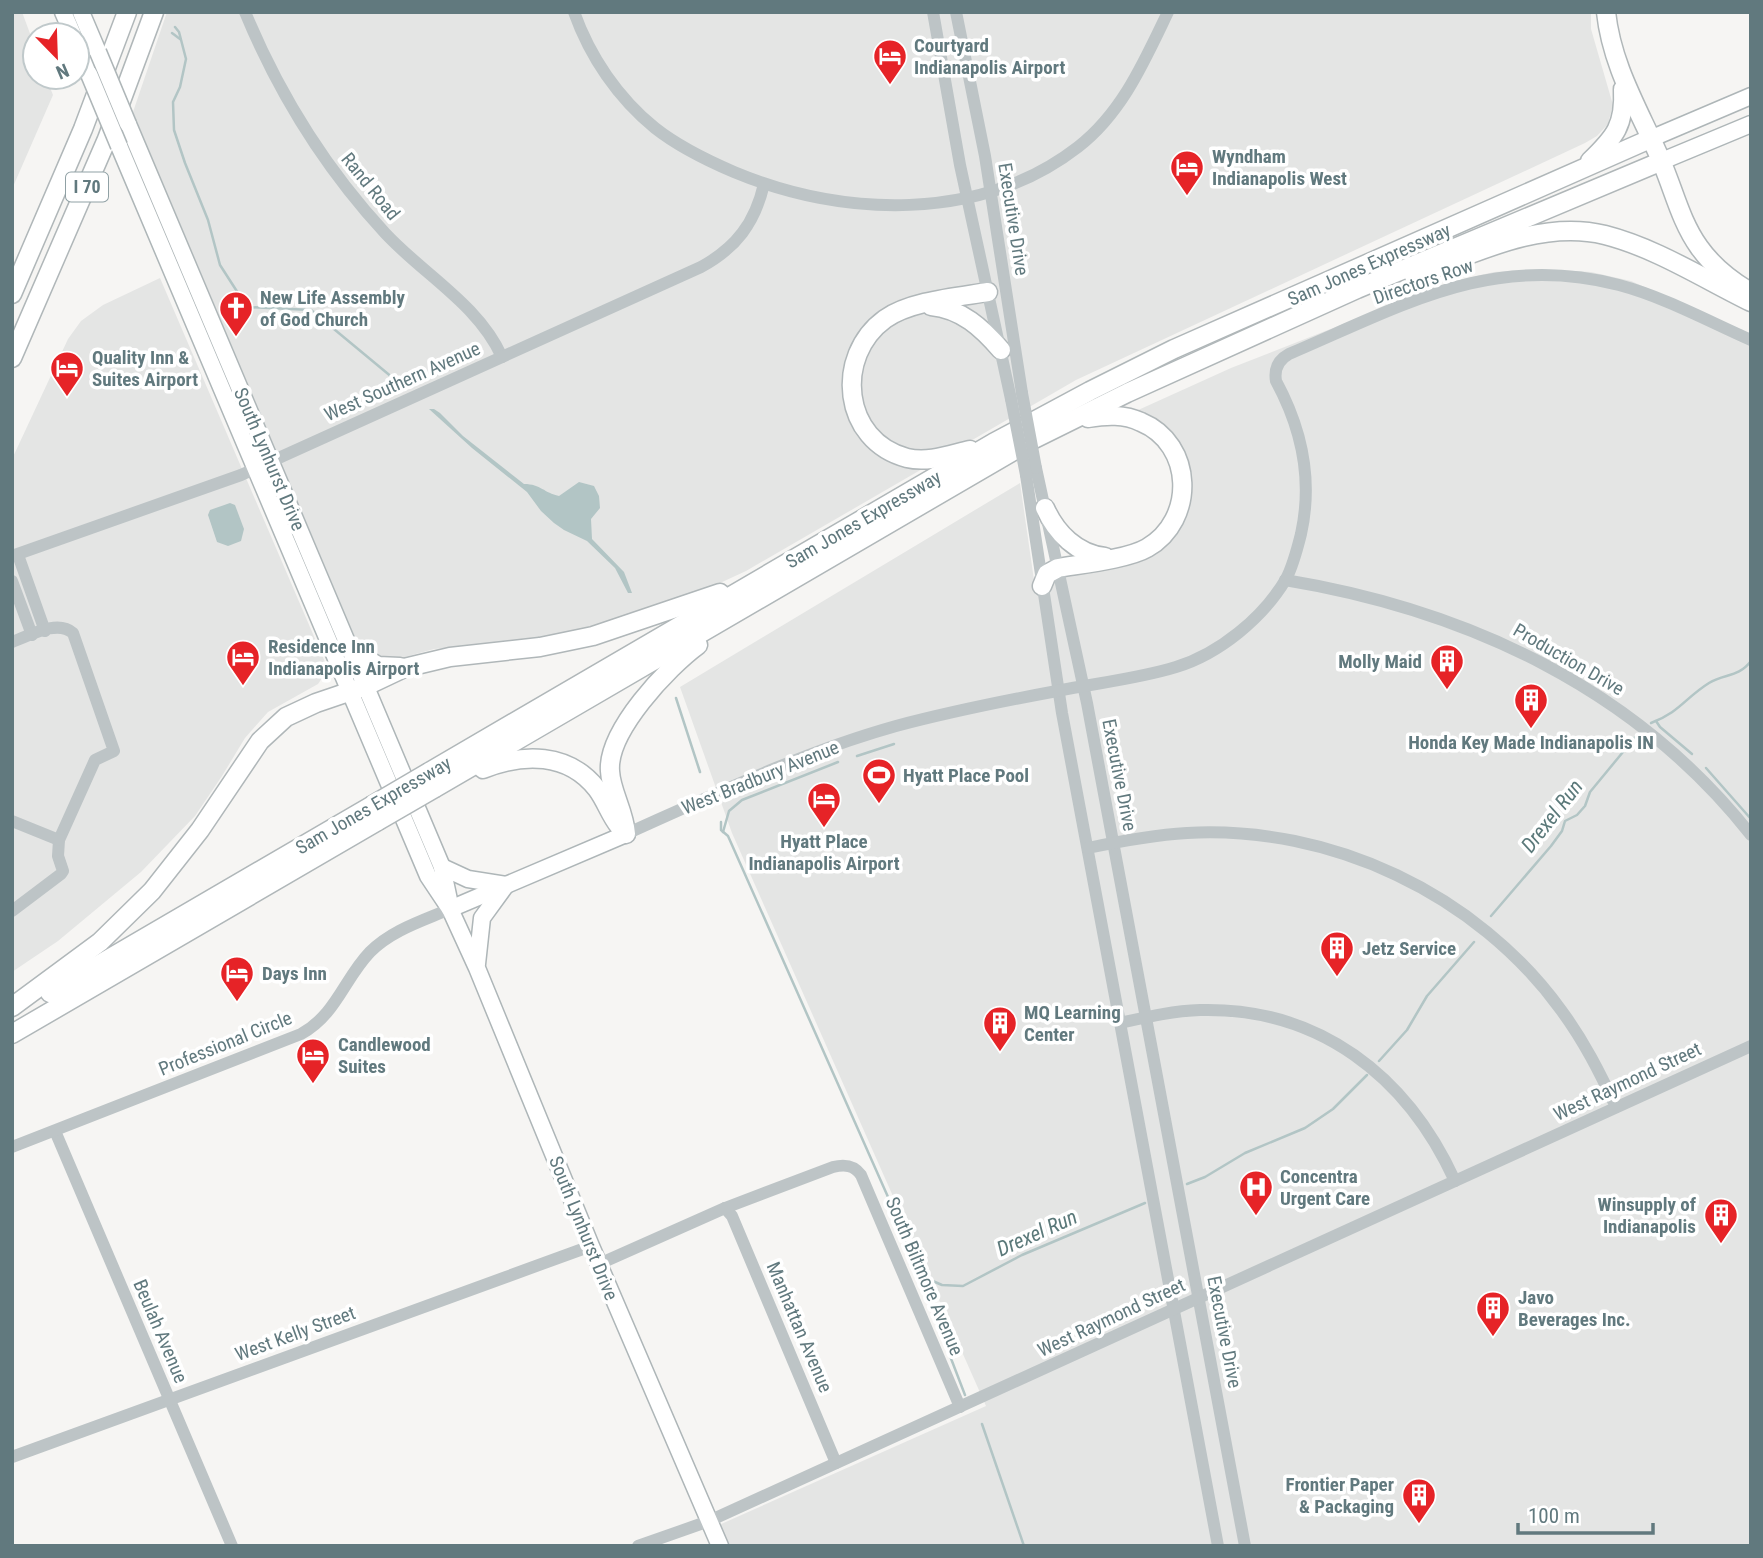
<svg xmlns="http://www.w3.org/2000/svg" width="1763" height="1558" font-family="'Roboto Condensed',sans-serif">
<rect width="100%" height="100%" fill="#f6f5f3"/>
<g fill="#e4e5e4">
<polygon points="12,12 22,12 35,47 35,77 46,77 53,95 12,189"/>
<polygon points="167,12 1591,12 1591,29 1613,105 1608,124 1597,136 1585,143 1076,380 746,571 668,607 578,632 504,643 434,649 390,661 375,658 359,647 133,112"/>
<polygon points="1543,269 1591,272 1631,281 1751,334 1751,1546 728,1546 719,1525 986,1406 732,833 680,687 1020,483 1034,580 1134,559 1189,494 1189,468 1180,448 1136,411 1231,368 1450,282 1494,272"/>
<polygon points="160,278 328,669 318,684 268,712 245,738 222,776 195,816 141,872 58,941 12,972 12,459 68,339 81,321 103,305"/>
</g>
<g fill="#b2c5c5">
<path d="M429,409H434L440,413L463,436L524,484C541,484 544,493 559,496L579,482L594,486L599,496L600,508L591,519L592,539L624,572L632,593H628L615,568L587,541L564,530L554,523L541,511L527,492L472,448Z"/>
<polygon points="230,503 235,505 244,529 241,541 228,546 217,542 208,515 210,510"/>
</g>
<g fill="none" stroke-linecap="round" stroke-linejoin="round">
<g stroke="#b2c5c5" stroke-width="2.5">
<polyline points="175,27 179,32 186,59 180,87 173,102 174,130 185,163 208,220 220,265 247,307 311,310 399,383"/>
<polyline points="172,33 180,39"/>
<polyline points="676,698 700,772"/>
<polyline points="1656,721 1660,727 1692,754"/>
<path d="M1651,723C1680,712 1685,698 1709,683C1725,673 1738,678 1751,661"/>
<polyline points="857,756 894,744"/>
<polyline points="1706,768 1751,819"/>
<polyline points="721,822 721,830 728,836 896,1215 965,1395"/>
<polyline points="723,832 729,811 742,800 838,762"/>
<polyline points="1491,916 1551,846 1562,831 1565,821 1577,815 1585,806 1590,792 1637,735"/>
<polyline points="1379,1061 1407,1030 1427,996 1474,942"/>
<polyline points="1187,1184 1205,1177 1245,1153 1305,1128 1333,1109 1367,1075"/>
<polyline points="921,1276 942,1285 963,1286 1022,1255 1145,1203"/>
<polyline points="982,1424 1024,1546"/>
</g>
<g stroke="#aeb6b8" stroke-width="19">
<g id="major">
<polyline points="63,12 73,35"/>
<polyline points="81,12 98,52"/>
<polyline points="77,45 89,74"/>
<polyline points="128,124 442,867 449,900"/>
<polyline points="1650,139 1751,96"/>
<polyline points="119,146 428,876 450,909 477,968 591,1246 720,1546"/>
<polyline points="1662,161 1751,124"/>
<polyline points="442,867 468,879 506,885 482,918 477,964"/>
<polyline points="450,909 626,834"/>
</g>
</g>
<g stroke="#b0b7b9" stroke-width="21">
<g id="highway">
<path d="M1606,12C1612,68 1641,113 1662,163C1674,191 1681,222 1699,247C1711,264 1729,279 1747,290"/>
<path d="M1590,161C1615,137 1625,125 1623,89"/>
<path d="M1414,276C1473,254 1540,219 1605,235C1656,248 1704,279 1751,302"/>
<polyline points="12,294 83,129 127,12"/>
<path d="M931,306C962,309 982,328 1001,350"/>
<polyline points="12,358 107,139 154,12"/>
<path d="M970,450C949,455 928,463 907,458C842,441 834,356 885,319C910,301 958,297 988,292"/>
<path d="M1045,508C1056,533 1077,554 1105,557"/>
<path d="M1042,586L1047,574L1058,568C1081,564 1128,559 1147,548C1196,520 1194,444 1141,422C1124,414 1107,415 1088,418"/>
<polyline points="351,650 378,666 400,667"/>
<path d="M483,769C523,753 568,752 597,789C606,801 610,815 619,826"/>
<polyline points="429,772 993,443 1090,391 1174,349 1650,139"/>
<polyline points="435,788 1034,439 1127,393 1357,289 1662,161"/>
<path d="M626,834C624,810 611,792 610,771C607,731 668,667 698,645"/>
<polyline points="50,993 371,806"/>
<polyline points="12,1007 100,942 152,891 200,830 260,741 286,717 316,703 366,686 404,668 450,657 540,647 593,636 720,593"/>
<polyline points="12,1034 378,821"/>
</g>
</g>
<g stroke="#bdc4c6" stroke-width="12">
<path d="M245,12C279,94 325,168 385,233C424,275 478,304 502,357"/>
<path d="M574,12C590,57 618,98 655,128C679,147 706,160 734,172C842,217 980,223 1078,147C1122,113 1144,62 1168,12"/>
<polyline points="933,12 960,165 1011,399"/>
<polyline points="956,12 985,156 1022,393"/>
<polyline points="1036,468 1087,703 1245,1546"/>
<polyline points="1026,475 1062,713 1218,1546"/>
<polyline points="18,555 45,631"/>
<path d="M12,556L241,475L701,267C736,248 755,223 764,184"/>
<path d="M1285,580C1467,610 1635,688 1751,835"/>
<polyline points="12,581 32,635"/>
<path d="M12,642C29,636 57,619 73,633L114,751L95,760L59,840L58,856L63,871L61,874L12,911"/>
<polyline points="12,821 59,840"/>
<path d="M626,834C715,794 803,752 896,726C949,712 1003,701 1057,691C1096,683 1137,679 1176,667C1219,654 1263,618 1286,579C1293,566 1297,550 1301,534C1313,480 1302,429 1276,381C1274,369 1278,360 1289,354C1402,306 1492,252 1619,285C1664,297 1708,321 1751,340"/>
<path d="M1088,848C1121,841 1154,835 1187,833C1331,825 1477,894 1561,1010C1584,1041 1600,1073 1616,1107"/>
<path d="M1120,1023C1147,1017 1172,1011 1200,1010C1319,1007 1407,1076 1455,1181"/>
<polyline points="55,1131 232,1546"/>
<path d="M12,1147L301,1034C336,1015 344,979 370,952C392,930 422,921 450,909"/>
<polyline points="725,1208 732,1216 836,1463"/>
<path d="M599,1264L725,1208L833,1167C845,1164 854,1165 861,1175L960,1407"/>
<polyline points="12,1457 591,1246"/>
<polyline points="638,1546 709,1521 1751,1046"/>
</g>
<use href="#major" stroke="#fff" stroke-width="16"/>
<use href="#highway" stroke="#fff" stroke-width="18"/>
<g stroke="#aeb6b8" stroke-width="19" stroke-linecap="butt">
<g id="major-bridge">
<polyline points="98,52 128,124"/>
<polyline points="89,74 119,146"/>
</g>
</g>
<g stroke="#b0b7b9" stroke-width="21" stroke-linecap="butt">
<g id="highway-bridge">
<polyline points="371,806 429,772"/>
<polyline points="378,821 435,788"/>
</g>
</g>
<g stroke="#bdc4c6" stroke-width="12">
<polyline points="1022,393 1036,468"/>
<polyline points="1011,399 1026,475"/>
</g>
<use href="#major-bridge" stroke="#fff" stroke-width="16"/>
<use href="#highway-bridge" stroke="#fff" stroke-width="18"/>
</g>
<defs>
<g id="hotel-pin" transform="scale(1.75)"><path d="M0 17L-7.5 6A9.5 9.5 0 1 1 7.5 6Z" fill="#e62327" stroke="#fff"/><path d="M-6-4.5h1.5V1H6V5H4.5V3h-9V5H-6ZM-4 0a1.8 1.8 0 1 1 3.6 0ZM.5 0V-2.5h3Q6-2.5 6 0Z" fill="#fff"/></g>
<g id="church-pin" transform="scale(1.75)"><path d="M0 17L-7.5 6A9.5 9.5 0 1 1 7.5 6Z" fill="#e62327" stroke="#fff"/><path d="M-1.2-6h2.4v3.5h3.3v2.4h-3.3V6h-2.4V-.1h-3.3v-2.4h3.3Z" fill="#fff"/></g>
<g id="building-pin" transform="scale(1.75)"><path d="M0 17L-7.5 6A9.5 9.5 0 1 1 7.5 6Z" fill="#e62327" stroke="#fff"/><path d="M-4-6H4V6H1V3H-1V6H-4ZM-2.5-4.3h1.7v1.8h-1.7ZM.8-4.3h1.7v1.8H.8ZM-2.5-1h1.7V.8h-1.7ZM.8-1h1.7V.8H.8Z" fill="#fff"/></g>
<g id="stadium-pin" transform="scale(1.75)"><path d="M0 17L-7.5 6A9.5 9.5 0 1 1 7.5 6Z" fill="#e62327" stroke="#fff"/><path d="M0-5a6.5 5 0 1 0 0 10a6.5 5 0 1 0 0-10ZM-3.5-1.8h7v3.6h-7Z" fill="#fff"/></g>
<g id="hospital-pin" transform="scale(1.75)"><path d="M0 17L-7.5 6A9.5 9.5 0 1 1 7.5 6Z" fill="#e62327" stroke="#fff"/><path d="M-5-5h3v3.5h4V-5h3V5h-3V1.5h-4V5h-3Z" fill="#fff"/></g>
</defs>
<g fill-rule="evenodd">
<use href="#hotel-pin" x="890" y="56"/>
<use href="#hotel-pin" x="1187" y="167"/>
<use href="#church-pin" x="236" y="308"/>
<use href="#hotel-pin" x="67" y="368"/>
<use href="#hotel-pin" x="243" y="657"/>
<use href="#building-pin" x="1447" y="661"/>
<use href="#building-pin" x="1531" y="700"/>
<use href="#stadium-pin" x="879" y="775"/>
<use href="#hotel-pin" x="824" y="799"/>
<use href="#building-pin" x="1337" y="948"/>
<use href="#hotel-pin" x="237" y="973"/>
<use href="#building-pin" x="1000" y="1023"/>
<use href="#hotel-pin" x="313" y="1055"/>
<use href="#hospital-pin" x="1256" y="1187"/>
<use href="#building-pin" x="1721" y="1215"/>
<use href="#building-pin" x="1493" y="1308"/>
<use href="#building-pin" x="1419" y="1495"/>
</g>
<g text-anchor="middle" stroke-width="7" stroke-linejoin="round" paint-order="stroke">
<rect fill="#fff" stroke="#90a1a5" stroke-width="2" x="66" y="172.5" width="42" height="29" rx="5"/>
<g font-size="18" font-weight="bold" fill="#61797e">
<text x="87" y="193">I 70</text>
</g>
<g font-size="19" font-weight="bold" fill="#61797e" stroke="#fff" text-anchor="start">
<text x="914" y="52">Courtyard<tspan x="914" dy="22">Indianapolis Airport</tspan></text>
<text x="1212" y="163">Wyndham<tspan x="1212" dy="22">Indianapolis West</tspan></text>
<text x="260" y="304">New Life Assembly<tspan x="260" dy="22">of God Church</tspan></text>
<text x="92" y="364">Quality Inn &amp;<tspan x="92" dy="22">Suites Airport</tspan></text>
<text x="268" y="653">Residence Inn<tspan x="268" dy="22">Indianapolis Airport</tspan></text>
<text x="1422" y="668" text-anchor="end">Molly Maid</text>
<text x="1531" y="749" text-anchor="middle">Honda Key Made Indianapolis IN</text>
<text x="903" y="782">Hyatt Place Pool</text>
<text x="824" y="848" text-anchor="middle">Hyatt Place<tspan x="824" dy="22">Indianapolis Airport</tspan></text>
<text x="1362" y="955">Jetz Service</text>
<text x="262" y="980">Days Inn</text>
<text x="1024" y="1019">MQ Learning<tspan x="1024" dy="22">Center</tspan></text>
<text x="338" y="1051">Candlewood<tspan x="338" dy="22">Suites</tspan></text>
<text x="1280" y="1183">Concentra<tspan x="1280" dy="22">Urgent Care</tspan></text>
<text x="1696" y="1211" text-anchor="end">Winsupply of<tspan x="1696" dy="22">Indianapolis</tspan></text>
<text x="1518" y="1304">Javo<tspan x="1518" dy="22">Beverages Inc.</tspan></text>
<text x="1394" y="1491" text-anchor="end">Frontier Paper<tspan x="1394" dy="22">&amp; Packaging</tspan></text>
</g>
<g font-size="19" fill="#61797e" stroke="#fff">
<text transform="translate(371 186) rotate(51)" y="7">Rand Road</text>
<text transform="translate(1014 219) rotate(81)" y="7">Executive Drive</text>
<text transform="translate(1369 264) rotate(-24)" y="7">Sam Jones Expressway</text>
<text transform="translate(1423 281) rotate(-19)" y="7">Directors Row</text>
<text transform="translate(402 381) rotate(-24)" y="7">West Southern Avenue</text>
<text transform="translate(270 459) rotate(67)" y="7">South Lynhurst Drive</text>
<text transform="translate(863 519) rotate(-30)" y="7">Sam Jones Expressway</text>
<text transform="translate(1569 659) rotate(30)" y="7">Production Drive</text>
<text transform="translate(1120 775) rotate(79)" y="7">Executive Drive</text>
<text transform="translate(760 777) rotate(-22)" y="7">West Bradbury Avenue</text>
<text transform="translate(373 805) rotate(-30)" y="7">Sam Jones Expressway</text>
<text transform="translate(225 1043) rotate(-22)" y="7">Professional Circle</text>
<text transform="translate(1627 1081) rotate(-25)" y="7">West Raymond Street</text>
<text transform="translate(584 1228) rotate(68)" y="7">South Lynhurst Drive</text>
<text transform="translate(925 1276) rotate(67)" y="7">South Biltmore Avenue</text>
<text transform="translate(1111 1317) rotate(-25)" y="7">West Raymond Street</text>
<text transform="translate(800 1327) rotate(67)" y="7">Manhattan Avenue</text>
<text transform="translate(161 1331) rotate(67)" y="7">Beulah Avenue</text>
<text transform="translate(1225 1332) rotate(79)" y="7">Executive Drive</text>
<text transform="translate(295 1333) rotate(-20)" y="7">West Kelly Street</text>
</g>
<g font-size="21" font-style="italic" fill="#5b797a" stroke="#fff">
<text transform="translate(1552 816) rotate(-52)" y="7">Drexel Run</text>
<text transform="translate(1037 1233) rotate(-24)" y="7">Drexel Run</text>
</g>
</g>
<rect width="1763" height="1558" fill="none" stroke="#61797e" stroke-width="28"/>
<g transform="translate(56 56) rotate(157)"><circle r="33" fill="#ffffff" stroke="#c0c9cb" stroke-width="2"/>
<path d="M0-5L12 26L0 18L-12 26Z" fill="#e62327"/>
<text y="-10" font-size="19" font-weight="bold" text-anchor="middle" fill="#61797e">N</text>
</g>
<path d="M1518 1523v10h135v-10" fill="none" stroke="#61797e" stroke-width="3.5"/>
<text x="1528" y="1523" font-size="21" fill="#61797e" stroke="#ffffff" stroke-width="5" paint-order="stroke">100 m</text>
</svg>
